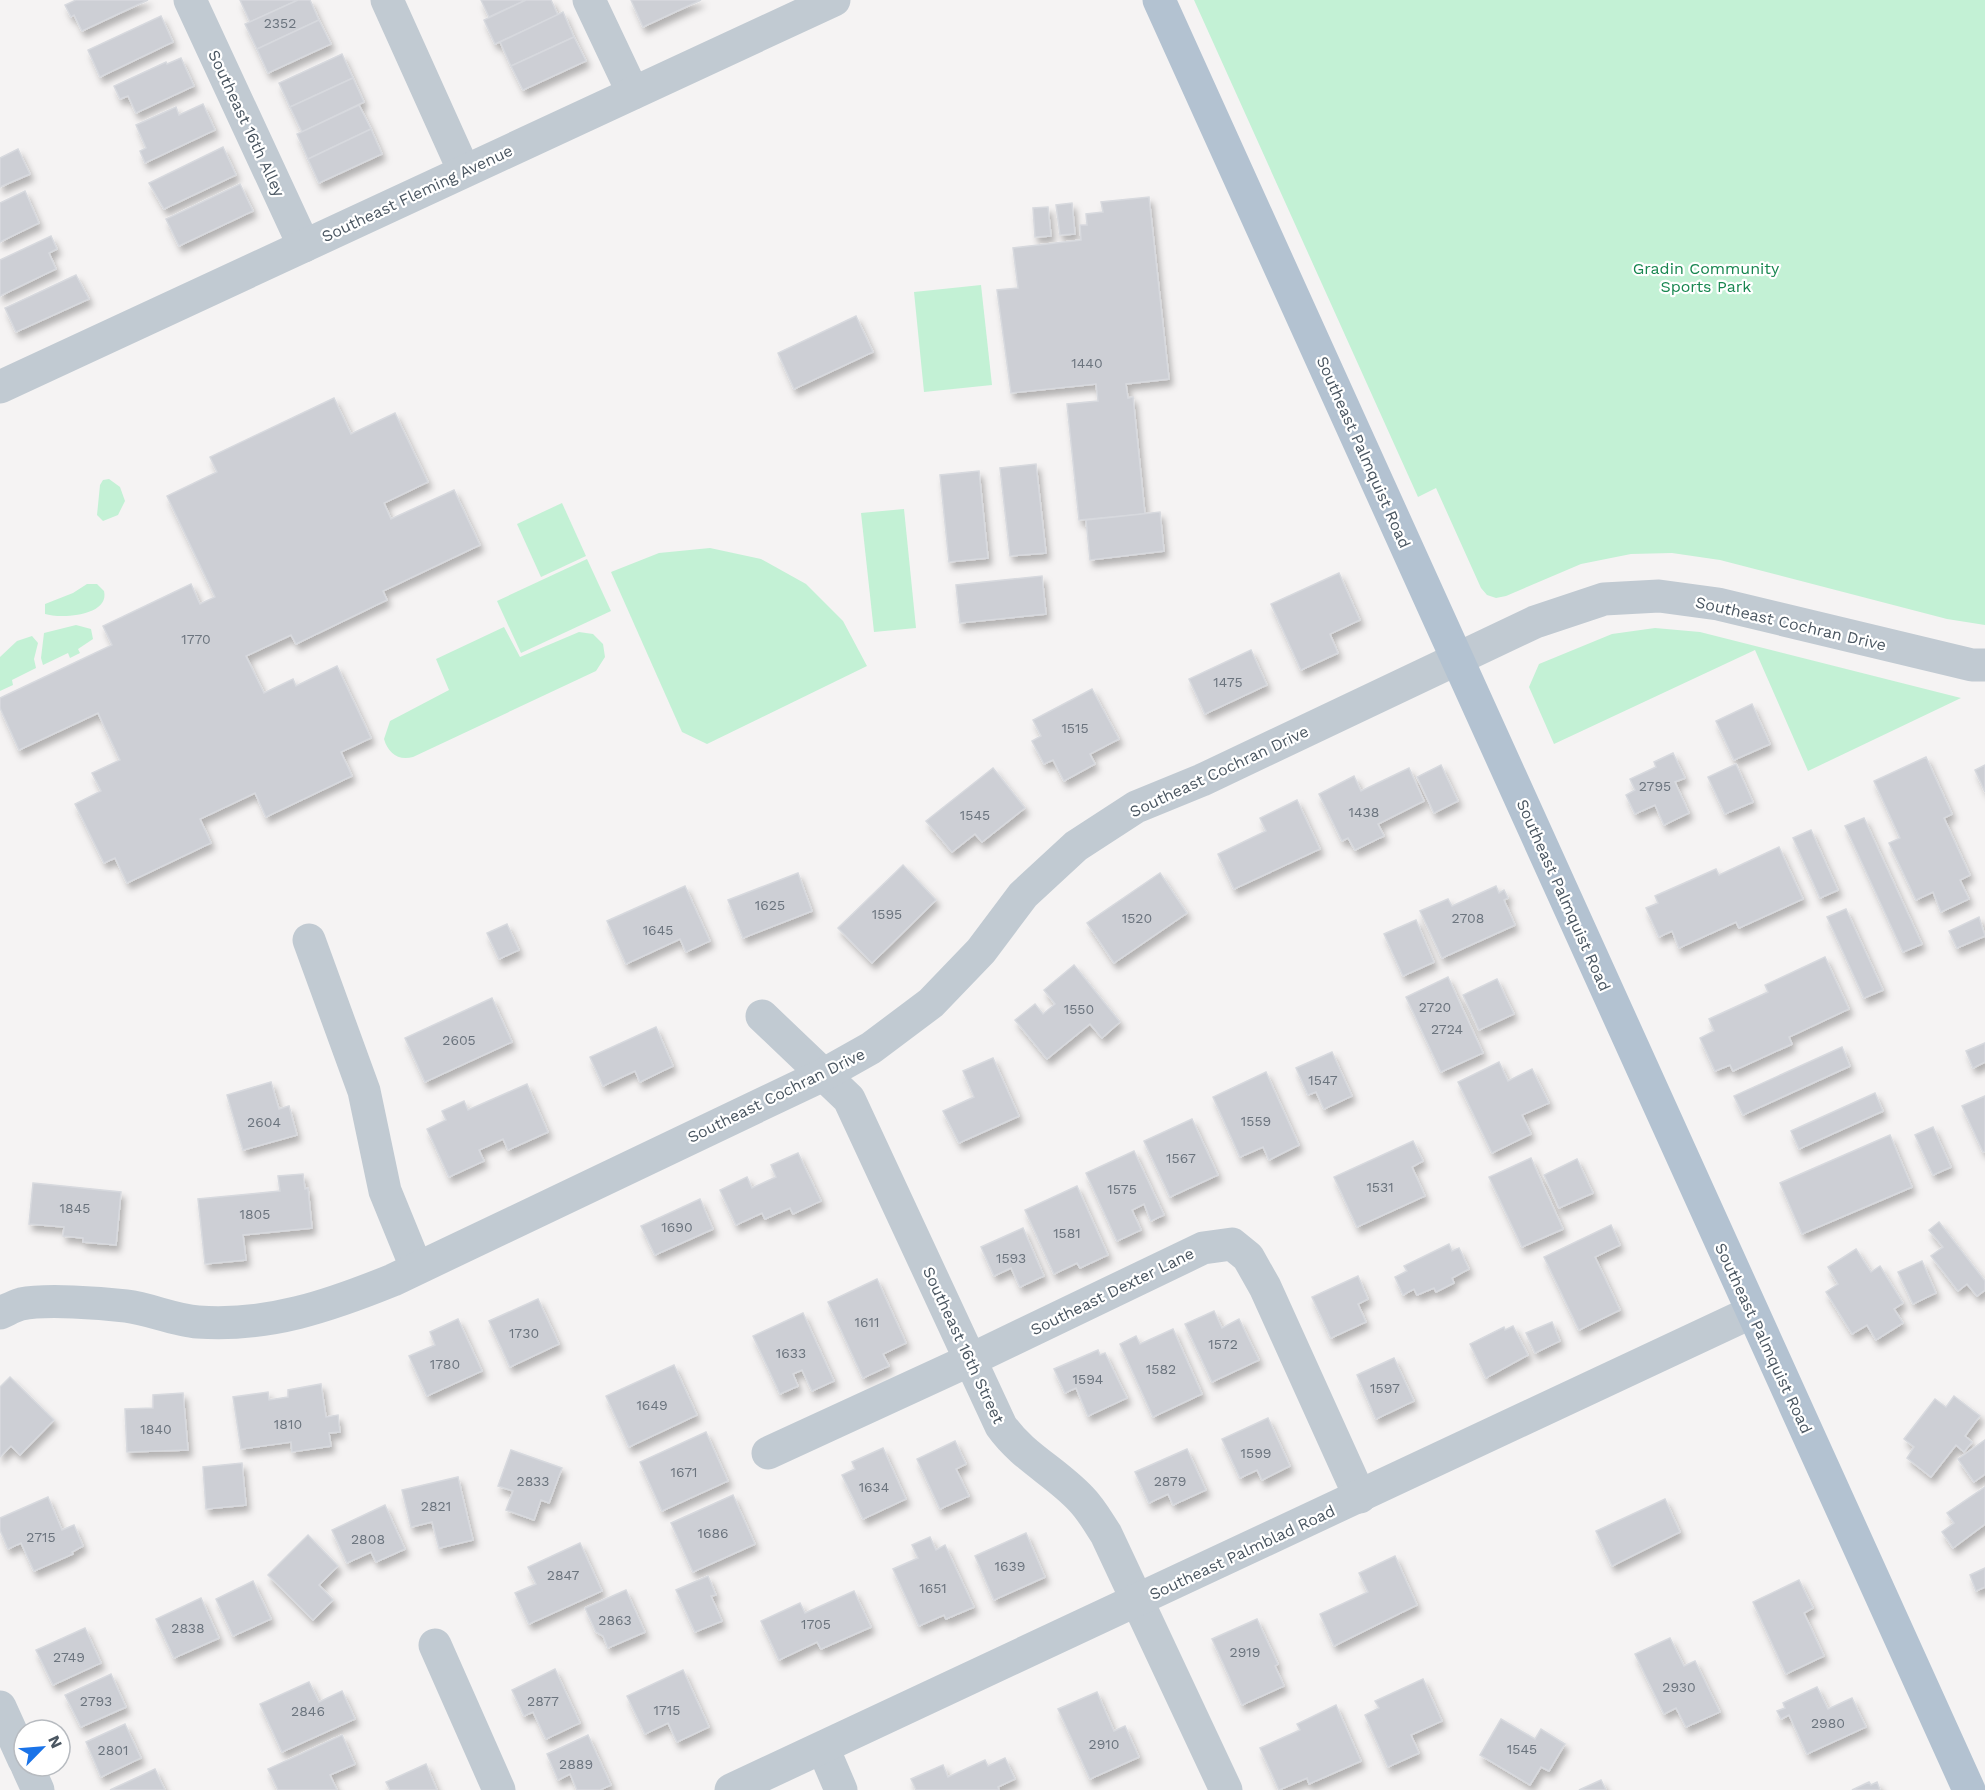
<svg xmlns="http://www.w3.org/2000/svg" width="1985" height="1790" font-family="'Work Sans',sans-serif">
<defs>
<filter id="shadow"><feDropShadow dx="3.5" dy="6" stdDeviation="3" flood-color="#0004"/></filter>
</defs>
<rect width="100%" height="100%" fill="#f5f3f3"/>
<g fill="#c3f1d5">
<polygon points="1194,0 1985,0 1985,625 1947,619 1720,560 1672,553 1631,554 1581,564 1506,596 1496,598 1487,595 1481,588 1436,488 1418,497"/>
<polygon points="981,285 992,385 924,392 914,292"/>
<polygon points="109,479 120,487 125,501 118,515 103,521 97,515 100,485 103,480"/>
<polygon points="562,503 586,556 541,577 517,524"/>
<polygon points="904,509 916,628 874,632 861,513"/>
<polygon points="710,548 761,559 806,584 843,621 867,666 707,744 682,732 611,572 659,553"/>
<polygon points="587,559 611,611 521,653 497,601"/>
<path d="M87,584H97L104,591C110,616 61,619 45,614V604L73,593Z"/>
<polygon points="76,625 91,629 93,639 78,649 80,653 70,658 68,653 43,665 41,658 44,633"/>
<path d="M504,627L520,657L579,632L593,634L603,644L605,657L596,671L413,757C398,761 388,753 384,739L390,721L449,690L436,659Z"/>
<polygon points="1655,628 1700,632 1961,698 1808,771 1755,650 1554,744 1529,687 1539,664 1612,634"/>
<polygon points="32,636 38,643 34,659 36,668 12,680 13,685 0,691 0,657 17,641"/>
</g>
<g fill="#cdcfd5" stroke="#d7d9de" stroke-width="1.5" filter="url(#shadow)">
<polygon points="76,0 148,0 82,31 74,15 71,17 65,5"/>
<polygon points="240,0 298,0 250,22"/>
<polygon points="298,0 310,0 319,20 257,49 245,24"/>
<polygon points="481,0 526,0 489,17"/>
<polygon points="526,0 551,0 558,15 495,44 484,20"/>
<polygon points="631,0 701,0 643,27"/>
<polygon points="563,12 574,37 511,66 500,42"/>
<polygon points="161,16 173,42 100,77 88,50"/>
<polygon points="319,20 331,44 268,73 257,49"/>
<polygon points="574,37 586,61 523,90 511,66"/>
<polygon points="342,54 353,78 290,107 279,83"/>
<polygon points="181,58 194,86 136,113 128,96 120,99 114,86 166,62 167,64"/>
<polygon points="353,78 364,102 302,132 290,107"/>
<polygon points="203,104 215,130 145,163 140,151 146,148 136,125 176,107 179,115"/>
<polygon points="359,105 371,129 308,159 297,134"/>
<polygon points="371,129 382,154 319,183 308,159"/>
<polygon points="223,147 236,175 164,209 149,183"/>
<polygon points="18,149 30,174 0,187 0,158"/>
<polygon points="240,184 253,211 179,246 166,219"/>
<polygon points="25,191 39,223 0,242 0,203"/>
<polygon points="1149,197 1169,379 1126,384 1128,398 1133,397 1145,514 1079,520 1067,404 1098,401 1096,384 1011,393 997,290 1018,288 1013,248 1081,240 1080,225 1087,225 1086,214 1103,212 1101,202"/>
<polygon points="1072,203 1075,234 1060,235 1056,205"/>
<polygon points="1048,207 1051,236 1035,237 1033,208"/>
<polygon points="51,236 57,249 49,253 56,269 0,296 0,260"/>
<polygon points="76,275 89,299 16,332 5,308"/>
<polygon points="856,316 873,352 794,389 778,353"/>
<polygon points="334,398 351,434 395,413 428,482 384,503 391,519 454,490 480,545 383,591 387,600 296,644 291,635 246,656 264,693 293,679 296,686 337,666 371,738 341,752 352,776 266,817 255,793 200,819 211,843 127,883 115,858 104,863 75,804 101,791 92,773 120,760 98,713 19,750 0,708 0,698 112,645 103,626 191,584 200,604 215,597 167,496 217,472 210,457"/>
<polygon points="1036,464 1046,553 1010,556 1000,468"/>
<polygon points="979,471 988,558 949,562 940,475"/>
<polygon points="1160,512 1164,551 1090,560 1086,520"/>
<polygon points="1339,573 1360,620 1330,634 1338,653 1301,670 1271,604"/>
<polygon points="1042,576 1046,614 960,623 956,585"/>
<polygon points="1251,650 1267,685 1205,714 1189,679"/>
<polygon points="1092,689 1119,739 1090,754 1095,764 1064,781 1053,760 1044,764 1032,741 1041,736 1033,720"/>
<polygon points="1752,704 1770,744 1734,760 1716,721"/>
<polygon points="1673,753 1685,778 1675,782 1689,813 1664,825 1655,805 1635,814 1626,795 1635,790 1630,779 1656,767 1654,762"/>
<polygon points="1926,757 1952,814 1944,818 1970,875 1960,880 1969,899 1941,912 1933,892 1916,900 1889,843 1900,838 1874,781"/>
<polygon points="1736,764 1753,802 1725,814 1708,777"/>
<polygon points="1441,765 1458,801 1434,813 1417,777"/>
<polygon points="1985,765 1985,792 1975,770"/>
<polygon points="993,768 1025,808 982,842 975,834 952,852 926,821"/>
<polygon points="1409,768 1424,801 1378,824 1384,836 1355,850 1348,838 1342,841 1319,794 1354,776 1361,791"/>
<polygon points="1297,800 1320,849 1234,889 1218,854 1266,831 1260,818"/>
<polygon points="1864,818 1922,944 1903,952 1845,826"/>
<polygon points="1811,830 1838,890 1820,898 1793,838"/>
<polygon points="1779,847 1803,899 1739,928 1736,922 1679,948 1672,931 1659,937 1646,908 1658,903 1655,896 1716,869 1719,875"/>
<polygon points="903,865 936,900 872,963 838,928"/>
<polygon points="798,873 812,911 743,938 728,900"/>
<polygon points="1160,873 1187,913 1114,963 1087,923"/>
<polygon points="685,886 710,941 686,952 680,939 626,964 607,921"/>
<polygon points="1496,886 1499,893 1504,890 1508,898 1504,900 1515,925 1442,958 1420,911 1448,899 1452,906"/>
<polygon points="1846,909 1883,990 1864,998 1827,917"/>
<polygon points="1979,917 1985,936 1957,948 1949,931"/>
<polygon points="1416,920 1434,962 1403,976 1384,934"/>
<polygon points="507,924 519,950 499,959 487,933"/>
<polygon points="1825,957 1849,1009 1789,1037 1792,1044 1733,1071 1730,1065 1715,1071 1700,1038 1714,1031 1709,1019 1768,992 1765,985"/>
<polygon points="1074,965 1120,1022 1102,1038 1090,1024 1047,1059 1015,1020 1035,1004 1043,1014 1055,1004 1044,990"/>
<polygon points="1448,977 1483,1053 1441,1072 1406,997"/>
<polygon points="1497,979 1514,1014 1479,1030 1463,995"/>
<polygon points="492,998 512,1042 425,1082 405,1038"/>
<polygon points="656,1027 673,1066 640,1082 635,1071 603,1086 590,1057"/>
<polygon points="1985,1043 1985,1062 1973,1068 1966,1051"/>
<polygon points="1842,1047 1850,1066 1743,1115 1734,1096"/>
<polygon points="1332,1052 1352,1096 1324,1109 1316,1092 1308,1095 1296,1068"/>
<polygon points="993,1058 1019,1116 959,1143 943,1111 974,1097 963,1071"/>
<polygon points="1499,1062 1508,1081 1532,1069 1549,1103 1522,1115 1531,1134 1492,1153 1458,1082"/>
<polygon points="1266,1072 1299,1145 1269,1160 1263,1147 1240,1157 1213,1097"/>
<polygon points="271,1082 279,1109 289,1106 297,1135 243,1150 227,1095"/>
<polygon points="527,1084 548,1132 508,1150 503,1139 479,1150 484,1161 449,1177 427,1129 446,1120 442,1111 464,1101 468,1110"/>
<polygon points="1875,1093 1883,1111 1799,1149 1791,1131"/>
<polygon points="1985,1096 1985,1151 1983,1152 1962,1106"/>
<polygon points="1192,1119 1218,1175 1170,1197 1144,1141"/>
<polygon points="1933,1127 1951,1167 1933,1175 1915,1135"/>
<polygon points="1890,1135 1912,1187 1802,1234 1780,1183"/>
<polygon points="1413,1141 1423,1161 1412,1167 1425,1196 1357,1227 1334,1177"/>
<polygon points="1134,1151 1164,1215 1151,1221 1144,1204 1132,1210 1141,1230 1117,1241 1086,1173"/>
<polygon points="798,1153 821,1201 793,1214 790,1208 765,1219 762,1213 736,1225 720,1190 747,1177 752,1188 776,1177 771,1165"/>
<polygon points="1531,1158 1563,1229 1522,1247 1489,1177"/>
<polygon points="1577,1159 1593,1193 1559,1208 1544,1175"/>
<polygon points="303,1174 305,1189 308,1188 312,1228 243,1235 246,1260 205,1264 198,1199 280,1191 278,1176"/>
<polygon points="33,1183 121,1192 116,1245 83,1242 83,1238 63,1236 64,1227 29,1224"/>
<polygon points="1077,1186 1108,1255 1080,1268 1077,1263 1054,1274 1025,1210"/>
<polygon points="700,1199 713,1229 655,1255 641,1226"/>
<polygon points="1939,1222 1985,1281 1985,1290 1977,1296 1967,1284 1958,1291 1931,1256 1943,1247 1929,1230"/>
<polygon points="1611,1225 1620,1245 1595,1257 1620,1310 1579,1330 1544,1257"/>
<polygon points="1023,1228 1044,1276 1020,1287 1011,1268 994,1276 981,1247"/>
<polygon points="1449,1244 1452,1251 1459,1248 1469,1269 1452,1278 1454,1283 1436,1292 1434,1288 1417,1295 1414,1289 1403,1295 1395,1277 1407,1271 1404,1266"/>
<polygon points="1856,1249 1871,1272 1880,1266 1903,1303 1894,1309 1903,1323 1876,1340 1867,1325 1852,1334 1826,1292 1838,1284 1828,1267"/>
<polygon points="1922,1261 1936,1293 1913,1304 1898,1272"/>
<polygon points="1358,1276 1368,1299 1358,1304 1366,1322 1331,1338 1312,1297"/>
<polygon points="877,1279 906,1343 883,1354 889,1366 863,1378 828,1302"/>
<polygon points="538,1299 559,1344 510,1367 489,1321"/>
<polygon points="1214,1311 1222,1328 1239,1319 1259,1360 1212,1382 1185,1324"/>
<polygon points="803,1313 834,1381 812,1391 802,1370 793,1374 798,1386 780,1394 753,1336"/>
<polygon points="458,1319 482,1371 427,1396 409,1356 435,1345 430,1332"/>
<polygon points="1552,1322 1560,1341 1535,1353 1526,1333"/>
<polygon points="1513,1326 1528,1355 1486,1378 1470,1344 1504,1327 1505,1330"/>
<polygon points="1173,1329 1202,1394 1153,1417 1120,1344 1136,1336 1140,1344"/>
<polygon points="1098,1350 1100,1355 1105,1353 1127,1398 1088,1416 1076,1388 1065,1393 1054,1369"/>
<polygon points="1394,1358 1414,1401 1376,1419 1357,1375"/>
<polygon points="674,1365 697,1415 629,1447 606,1396"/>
<polygon points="10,1377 54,1420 20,1455 11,1446 0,1457 0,1387"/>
<polygon points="321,1384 326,1417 338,1415 340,1432 329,1433 331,1446 292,1452 291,1442 241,1449 233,1397 268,1392 269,1400 288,1397 288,1390"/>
<polygon points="183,1393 188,1450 127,1452 125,1409 153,1408 153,1395"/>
<polygon points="1954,1396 1980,1416 1965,1436 1972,1442 1964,1452 1956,1445 1931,1477 1907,1458 1914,1447 1904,1439 1935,1399 1946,1407"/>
<polygon points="1268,1418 1290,1466 1262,1480 1257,1470 1240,1478 1222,1439"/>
<polygon points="706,1432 728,1481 662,1511 640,1462"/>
<polygon points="1985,1440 1985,1474 1974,1482 1958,1459"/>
<polygon points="955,1441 966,1464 956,1469 969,1496 940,1509 917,1459"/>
<polygon points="883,1448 906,1499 863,1519 842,1475 855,1469 852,1462"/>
<polygon points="1187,1449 1206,1490 1173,1505 1168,1494 1149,1503 1135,1472"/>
<polygon points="511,1450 562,1468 549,1503 541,1500 534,1520 506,1510 513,1491 498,1486"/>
<polygon points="242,1463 246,1505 206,1509 203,1467"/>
<polygon points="458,1477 473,1540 439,1548 432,1522 411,1527 402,1490"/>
<polygon points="1985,1487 1985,1524 1953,1548 1942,1532 1954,1523 1947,1513"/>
<polygon points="733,1495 755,1544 693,1572 671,1523"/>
<polygon points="48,1497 62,1530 74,1525 83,1546 72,1552 73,1554 34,1571 21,1543 8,1549 0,1530 0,1518"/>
<polygon points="1665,1499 1680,1532 1612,1566 1596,1531"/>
<polygon points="385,1505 405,1549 376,1562 371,1552 347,1563 332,1530"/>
<polygon points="1026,1533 1045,1577 994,1600 975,1556"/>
<polygon points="308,1535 338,1566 319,1585 333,1600 313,1620 268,1575"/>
<polygon points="930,1537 936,1550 945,1545 974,1607 946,1619 944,1615 919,1626 893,1569 918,1558 912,1545"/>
<polygon points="580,1543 602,1591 529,1624 515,1593 536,1584 528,1567"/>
<polygon points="1395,1556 1417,1605 1334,1646 1320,1614 1368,1592 1359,1573"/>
<polygon points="1985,1568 1985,1587 1976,1591 1970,1575"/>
<polygon points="708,1576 716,1595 711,1596 722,1621 695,1632 676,1590"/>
<polygon points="1799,1580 1813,1608 1804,1613 1824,1656 1786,1674 1753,1602"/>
<polygon points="253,1581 271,1619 233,1636 216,1599"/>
<polygon points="626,1590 645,1632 608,1648 603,1636 596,1632 585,1608"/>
<polygon points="854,1591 871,1627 821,1649 817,1642 779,1660 761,1621 800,1603 805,1613"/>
<polygon points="201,1598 219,1638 174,1658 156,1619"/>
<polygon points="1257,1619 1278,1664 1275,1666 1284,1686 1242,1705 1212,1639"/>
<polygon points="85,1628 101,1663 53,1685 36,1650"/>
<polygon points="1670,1638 1684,1666 1695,1661 1720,1712 1686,1727 1676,1708 1664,1714 1635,1654"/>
<polygon points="555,1669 580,1723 546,1739 533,1712 524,1716 512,1690"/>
<polygon points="683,1670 709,1727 677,1742 668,1723 645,1734 627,1696"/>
<polygon points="111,1674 126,1707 81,1727 65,1695"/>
<polygon points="1423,1679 1442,1721 1411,1735 1419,1753 1388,1767 1365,1715 1379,1708 1375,1701"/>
<polygon points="309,1682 319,1702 342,1691 355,1719 282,1752 260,1704"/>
<polygon points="1817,1687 1828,1709 1852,1698 1866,1727 1807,1754 1789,1715 1781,1719 1777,1711 1785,1708 1783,1703"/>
<polygon points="1097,1692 1114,1731 1125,1726 1139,1757 1090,1779 1058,1709"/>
<polygon points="1336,1705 1361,1761 1309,1784 1307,1778 1279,1790 1260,1748 1300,1730 1297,1724"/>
<polygon points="1501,1719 1535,1739 1541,1729 1565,1744 1549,1771 1541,1767 1530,1785 1480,1755"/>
<polygon points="125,1724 141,1758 101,1777 86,1742"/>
<polygon points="342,1735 355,1764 330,1775 337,1790 278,1790 268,1769"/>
<polygon points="588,1735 611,1785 600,1790 577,1790 570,1774 558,1780 547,1754"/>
<polygon points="1005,1758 1015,1779 998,1787 999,1790 916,1790 911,1779 943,1765 948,1777 985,1760 988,1766"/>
<polygon points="426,1764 437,1790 390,1790 386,1782"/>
<polygon points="155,1769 165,1790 110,1790"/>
<polygon points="1601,1780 1606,1790 1579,1790"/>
<polygon points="1869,1782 1871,1785 1877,1782 1880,1790 1852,1790"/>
</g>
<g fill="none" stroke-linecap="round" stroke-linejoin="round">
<g stroke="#c1cad2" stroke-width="33">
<polyline points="190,0 304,246"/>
<polyline points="387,0 464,171"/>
<polyline points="589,0 633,93"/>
<polyline points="0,387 834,0"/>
<polyline points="309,940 364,1091 385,1191 416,1267"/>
<path d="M762,1016L849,1099L1001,1426C1023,1457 1056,1472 1081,1499C1091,1509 1098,1522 1106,1534L1226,1790"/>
<path d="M0,1313C7,1310 14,1306 21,1304C46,1299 100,1303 126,1306C150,1309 174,1320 198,1322C268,1327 329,1306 393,1280L823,1075L871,1048L931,1003L981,951L1023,895L1076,846L1136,807L1202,780L1535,622L1604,599L1659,596L1718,604L1972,665H1985"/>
<polyline points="768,1453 970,1360 1203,1248 1232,1244 1248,1257 1265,1287 1360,1497"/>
<polyline points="435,1645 499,1790"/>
<polyline points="0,1707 24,1760"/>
<polyline points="823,1748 841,1790"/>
<polyline points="27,1766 38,1790"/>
<polyline points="731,1790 1752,1312"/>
</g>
<polyline stroke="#b3c2d1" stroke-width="33" points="1159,0 1969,1790"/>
</g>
<g text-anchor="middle" stroke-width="4.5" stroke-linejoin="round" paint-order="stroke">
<g font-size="14" fill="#6b747e">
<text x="280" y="28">2352</text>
<text x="1087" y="368">1440</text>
<text x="196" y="644">1770</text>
<text x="1228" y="687">1475</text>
<text x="1075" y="733">1515</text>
<text x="1655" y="791">2795</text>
<text x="1364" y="817">1438</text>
<text x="975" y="820">1545</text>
<text x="770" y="910">1625</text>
<text x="887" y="919">1595</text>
<text x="1137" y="923">1520</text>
<text x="1468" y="923">2708</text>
<text x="658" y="935">1645</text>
<text x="1435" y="1012">2720</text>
<text x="1079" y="1014">1550</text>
<text x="1447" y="1034">2724</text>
<text x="459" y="1045">2605</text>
<text x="1323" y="1085">1547</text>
<text x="1256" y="1126">1559</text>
<text x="264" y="1127">2604</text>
<text x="1181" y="1163">1567</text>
<text x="1380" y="1192">1531</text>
<text x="1122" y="1194">1575</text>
<text x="75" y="1213">1845</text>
<text x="255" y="1219">1805</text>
<text x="677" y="1232">1690</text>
<text x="1067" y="1238">1581</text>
<text x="1011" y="1263">1593</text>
<text x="867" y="1327">1611</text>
<text x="524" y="1338">1730</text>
<text x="1223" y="1349">1572</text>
<text x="791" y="1358">1633</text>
<text x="445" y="1369">1780</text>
<text x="1161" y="1374">1582</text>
<text x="1088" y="1384">1594</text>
<text x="1385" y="1393">1597</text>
<text x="652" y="1410">1649</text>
<text x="288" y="1429">1810</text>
<text x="156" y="1434">1840</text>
<text x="1256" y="1458">1599</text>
<text x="684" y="1477">1671</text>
<text x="533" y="1486">2833</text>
<text x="1170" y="1486">2879</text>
<text x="874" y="1492">1634</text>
<text x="436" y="1511">2821</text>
<text x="713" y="1538">1686</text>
<text x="41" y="1542">2715</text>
<text x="368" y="1544">2808</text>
<text x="1010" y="1571">1639</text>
<text x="563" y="1580">2847</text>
<text x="933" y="1593">1651</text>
<text x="615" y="1625">2863</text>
<text x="816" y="1629">1705</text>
<text x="188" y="1633">2838</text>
<text x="1245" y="1657">2919</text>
<text x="69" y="1662">2749</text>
<text x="1679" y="1692">2930</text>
<text x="96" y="1706">2793</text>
<text x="543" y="1706">2877</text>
<text x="667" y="1715">1715</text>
<text x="308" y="1716">2846</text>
<text x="1828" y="1728">2980</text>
<text x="1104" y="1749">2910</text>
<text x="1522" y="1754">1545</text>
<text x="113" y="1755">2801</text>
<text x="576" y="1769">2889</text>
</g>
<g font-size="16" fill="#4a5661" stroke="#fff">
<text transform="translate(247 123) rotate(65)" y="6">Southeast 16th Alley</text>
<text transform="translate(417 193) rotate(-25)" y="6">Southeast Fleming Avenue</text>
<text transform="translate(1364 452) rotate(66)" y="6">Southeast Palmquist Road</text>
<text transform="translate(1791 623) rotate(13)" y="6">Southeast Cochran Drive</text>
<text transform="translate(1219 771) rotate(-25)" y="6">Southeast Cochran Drive</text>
<text transform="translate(1564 895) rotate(66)" y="6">Southeast Palmquist Road</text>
<text transform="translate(776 1095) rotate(-26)" y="6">Southeast Cochran Drive</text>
<text transform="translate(1112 1291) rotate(-26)" y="6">Southeast Dexter Lane</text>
<text transform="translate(1764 1338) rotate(65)" y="6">Southeast Palmquist Road</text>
<text transform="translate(964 1345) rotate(65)" y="6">Southeast 16th Street</text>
<text transform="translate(1242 1552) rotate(-25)" y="6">Southeast Palmblad Road</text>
</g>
<g font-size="16" fill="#17864f" stroke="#fff">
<text x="1706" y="274">Gradin Community<tspan x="1706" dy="18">Sports Park</tspan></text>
</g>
</g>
<g transform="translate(42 1748) rotate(65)"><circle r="28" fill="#ffffff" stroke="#b7bbc0" stroke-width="1.5"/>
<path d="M0-4.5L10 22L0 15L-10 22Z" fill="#1a73e8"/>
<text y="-9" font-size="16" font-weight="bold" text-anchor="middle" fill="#4a5661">N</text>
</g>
</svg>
